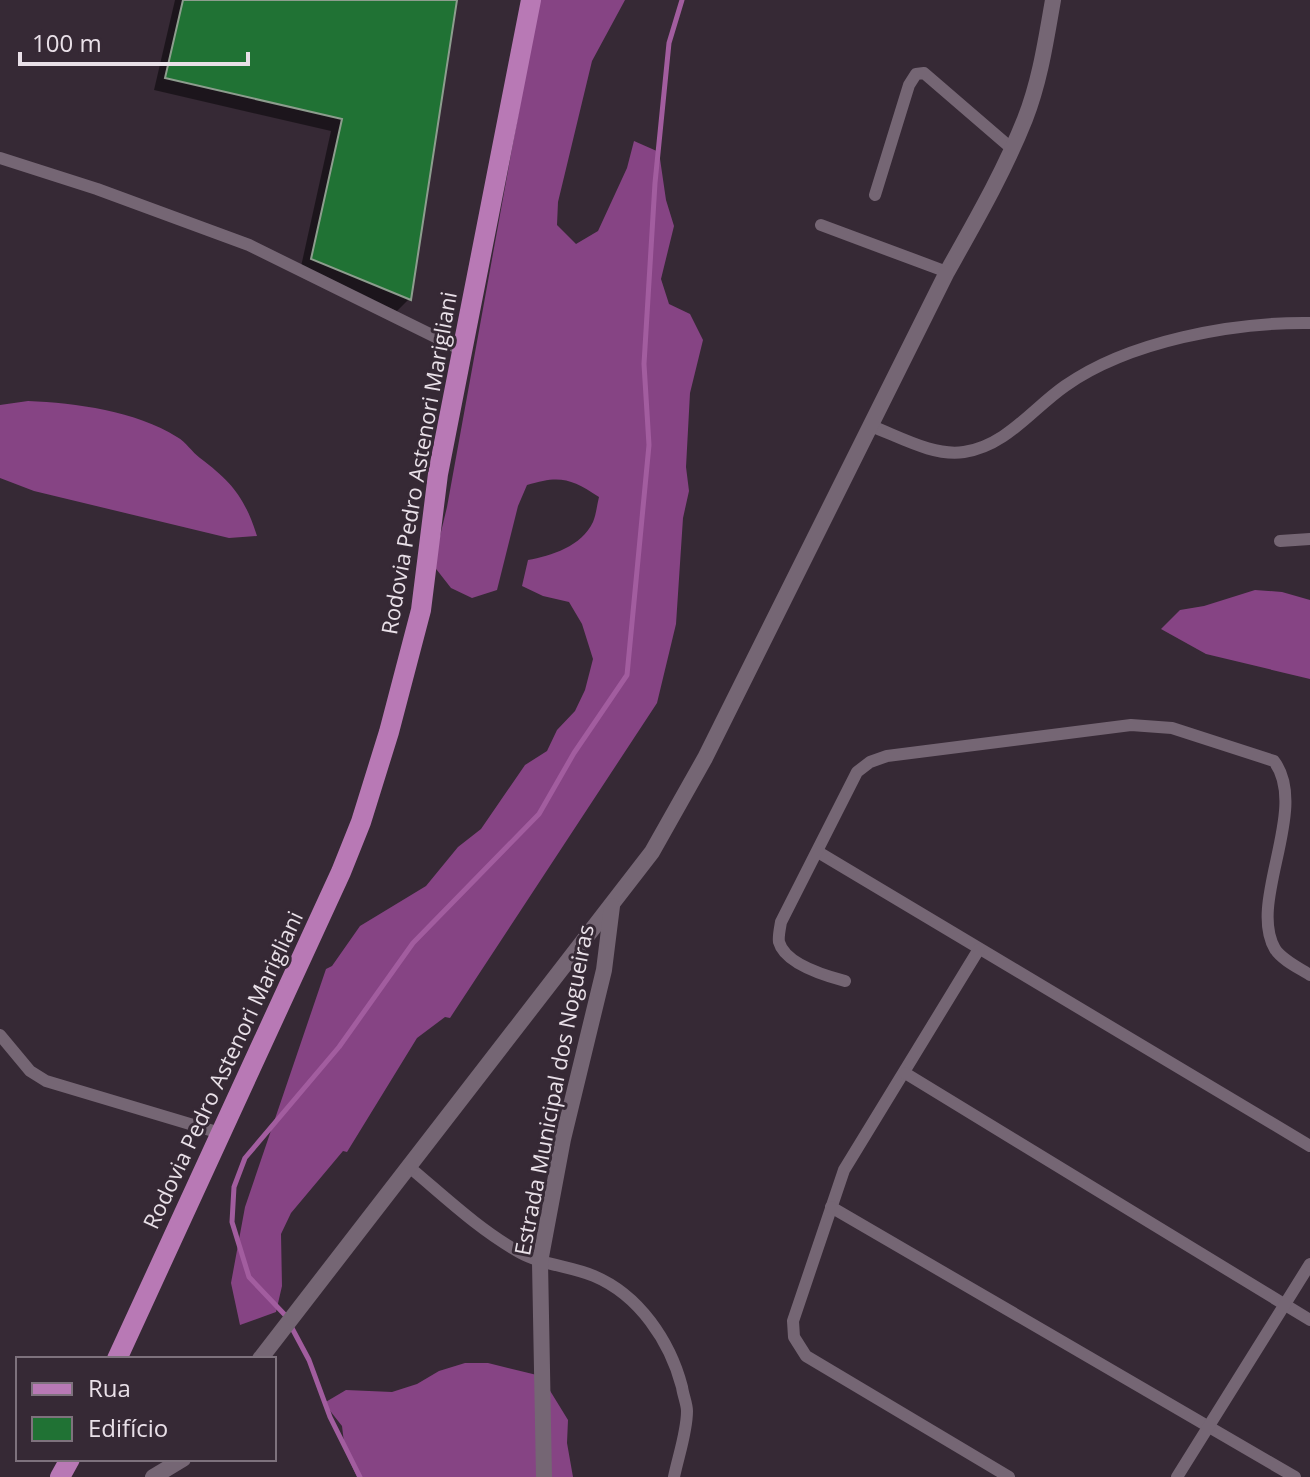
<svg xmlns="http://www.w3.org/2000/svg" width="1310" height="1477" font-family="'Open Sans',sans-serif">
<rect width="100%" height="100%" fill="#362935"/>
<g fill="#864484">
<path d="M539,0H625L592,61L558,202L557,225L576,244L598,231L627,168L634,141L659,152L666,200L674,226L661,279L669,304L690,314L703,340L690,393L686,467L689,491L683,518L676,624L657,703L450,1018L445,1017L417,1038L347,1152L343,1151L291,1213L281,1234L282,1286L276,1312L240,1325L231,1283L245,1207L326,969L332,966L360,926L426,886L458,847L481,829L525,765L547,751L557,730L575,711L585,690L593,659L582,624L569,602L543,596L522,586L528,560C551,556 582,546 593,522C596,515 597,505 599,497C571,478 559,475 527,485L518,506L497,590L472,598L451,588L433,565L447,507Z"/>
<path d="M28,401C76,403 136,411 177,437C186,442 192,452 200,458C232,482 245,498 257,536L229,538L34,491L0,478V405Z"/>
<polygon points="1255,590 1282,592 1310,600 1310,679 1206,654 1161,629 1180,610 1204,606"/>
<polygon points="465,1363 488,1363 541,1376 568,1420 567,1443 573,1477 357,1477 345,1451 342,1426 324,1403 346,1390 392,1392 417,1384 439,1371"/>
</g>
<polygon fill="#0007" points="175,0 455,0 409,299 397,311 300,271 331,131 154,90"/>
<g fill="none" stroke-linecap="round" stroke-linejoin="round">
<polyline stroke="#a25d9f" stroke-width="5" points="360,1477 330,1417 309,1360 285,1315 249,1277 232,1222 234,1187 245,1158 339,1047 413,943 539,814 574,753 627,675 649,445 644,364 655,183 669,43 682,0"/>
</g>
<polygon fill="#207234" stroke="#8d9d8e" stroke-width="2" points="183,0 457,0 411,300 311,259 342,119 165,78"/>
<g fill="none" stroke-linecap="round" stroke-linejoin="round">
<g stroke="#756674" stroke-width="12">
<polyline points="0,158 97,189 249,245 462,350"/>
<polyline points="875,195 909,85 916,74 924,73 1011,148"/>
<polyline points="821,225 947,272"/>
<path d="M871,426C898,436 934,457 964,452C1006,446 1032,409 1065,386C1129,341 1233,322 1310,323"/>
<polyline points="1280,541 1310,539"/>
<polyline points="818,852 1310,1146"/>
<polyline points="979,949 844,1170 793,1321 794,1337 806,1356 1009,1477"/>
<path d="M845,981C826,976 785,964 779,942C778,937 780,928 781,922L857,772L870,762L887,756L1131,725L1172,728L1274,761C1310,809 1247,902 1275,949C1282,960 1299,968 1310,975"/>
<polyline points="0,1035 30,1071 46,1081 220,1133"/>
<polyline points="905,1073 1310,1320"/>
<path d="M408,1166C444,1196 478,1229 519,1252C542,1265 570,1266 594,1276C639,1295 670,1341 682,1387C683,1395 687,1404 687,1411C687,1432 678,1457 674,1477"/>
<polyline points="831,1207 1295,1477"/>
<polyline points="1177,1477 1310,1264"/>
</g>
<g stroke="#756674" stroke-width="16">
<path d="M260,1359L652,852L705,758L947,272C975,222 1004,172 1025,119C1040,81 1046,40 1053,0"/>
<polyline points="153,1477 183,1459"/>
<polyline points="544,1477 540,1262 563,1139 604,970 612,906"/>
</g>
<g stroke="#b879b5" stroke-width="20">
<polyline points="117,1359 341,872 361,822 389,732 421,610 438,474 531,0"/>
<polyline points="60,1477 70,1459"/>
</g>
</g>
<g text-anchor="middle" stroke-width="6" stroke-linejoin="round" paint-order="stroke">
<g font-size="22" fill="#e9e0e8" stroke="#362935">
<text transform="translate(419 463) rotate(-80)" y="8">Rodovia Pedro Astenori Marigliani</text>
<text transform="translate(223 1070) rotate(-65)" y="8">Rodovia Pedro Astenori Marigliani</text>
<text transform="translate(554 1090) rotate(-79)" y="8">Estrada Municipal dos Nogueiras</text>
</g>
</g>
<rect x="16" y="1357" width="260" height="104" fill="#362935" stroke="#7e727d" stroke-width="2"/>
<rect x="32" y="1383" width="40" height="12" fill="#b879b5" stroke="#7e727d" stroke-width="2"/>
<text x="88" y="1397" font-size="24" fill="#e9e0e8">Rua</text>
<rect x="32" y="1417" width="40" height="24" fill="#207234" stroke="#7e727d" stroke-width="2"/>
<text x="88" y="1437" font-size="24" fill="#e9e0e8">Edifício</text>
<path d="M20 52v12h228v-12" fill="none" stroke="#e9e0e8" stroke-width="4"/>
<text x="32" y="52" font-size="24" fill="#e9e0e8" stroke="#362935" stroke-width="6" paint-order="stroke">100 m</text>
</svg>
